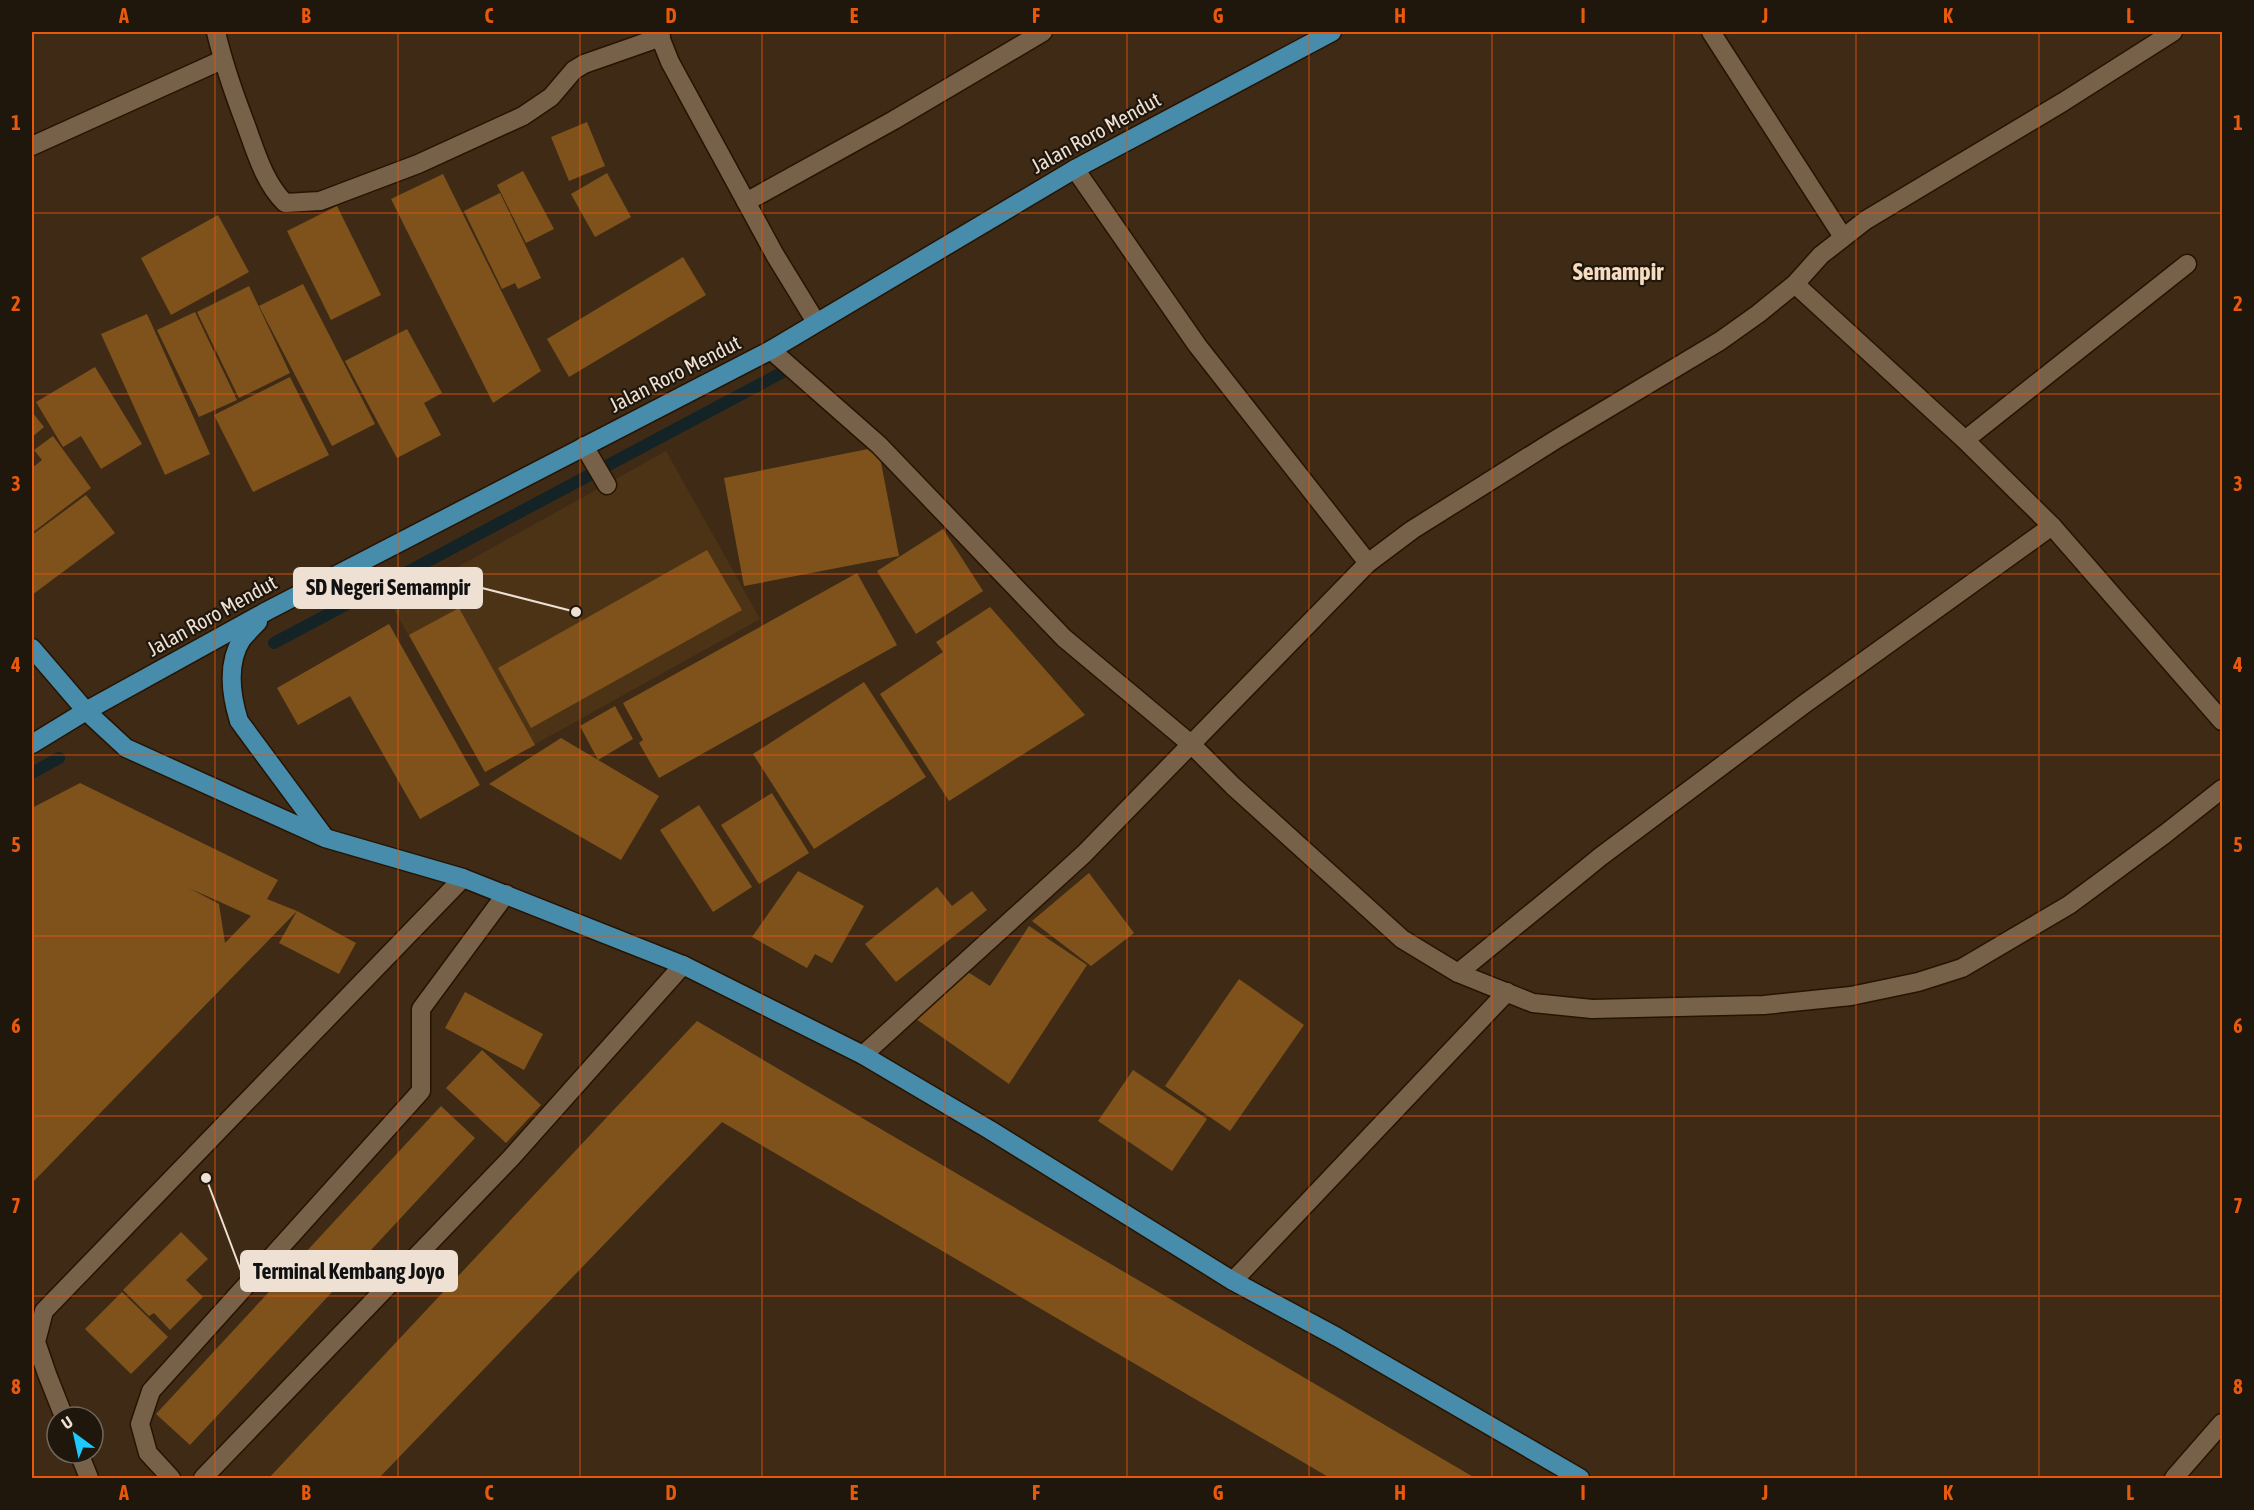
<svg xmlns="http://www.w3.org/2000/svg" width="2254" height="1510" font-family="'Asap Condensed',sans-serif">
<rect width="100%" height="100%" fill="#3f2b15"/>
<polygon fill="#4d3316" points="666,451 760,619 485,772 391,604"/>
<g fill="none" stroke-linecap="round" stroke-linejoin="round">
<g stroke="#132326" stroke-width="12">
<polyline points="274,643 783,372"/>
<polyline points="32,773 59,758"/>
</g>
</g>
<g fill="#7f521b" fill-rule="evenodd">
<polygon points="587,122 605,166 569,181 551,137"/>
<polygon points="523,171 554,229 526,243 497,185"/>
<polygon points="607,173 631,217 595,237 571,194"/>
<polygon points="443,174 541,371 493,403 391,199"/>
<polygon points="500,193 541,278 518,289 515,283 502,289 464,211"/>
<polygon points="337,206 381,295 331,320 287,231"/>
<polygon points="218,215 249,272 171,315 141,258"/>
<polygon points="683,257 706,295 569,377 547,339"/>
<polygon points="303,284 375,424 332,446 259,306"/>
<polygon points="249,286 290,373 239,398 197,312"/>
<polygon points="195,312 237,400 199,417 157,330"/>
<polygon points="147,314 210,454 165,475 101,334"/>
<polygon points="407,329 442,393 424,403 441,435 397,458 345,361"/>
<polygon points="95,367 142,444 101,469 81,436 63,447 36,402"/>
<polygon points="290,377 329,455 253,492 214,415"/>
<polygon points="32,412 44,427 32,437"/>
<polygon points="53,436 91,488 32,533 32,468 42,460 34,450"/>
<polygon points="878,447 899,556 744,586 724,478"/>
<polygon points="86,495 115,533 32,595 32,535"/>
<polygon points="943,529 983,591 916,634 877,571"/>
<polygon points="707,550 742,610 531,728 498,668"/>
<polygon points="857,573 897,645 659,778 639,743 643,740 623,703"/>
<polygon points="990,607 1085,715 949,801 880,694 943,652 936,642"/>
<polygon points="459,608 535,745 485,772 409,635"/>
<polygon points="389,624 480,785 420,819 350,696 298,725 277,688"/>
<polygon points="864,682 926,777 814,849 753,754"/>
<polygon points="615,706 633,739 598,760 580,726"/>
<polygon points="561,738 659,796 621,860 489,784"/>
<path d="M80,783L278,880L267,899L297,911L32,1183V808ZM189,888L251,916L225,943L219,904Z"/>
<polygon points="772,793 809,853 759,884 721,825"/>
<polygon points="699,805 752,887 713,912 660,830"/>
<polygon points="798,871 864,906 832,963 815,954 807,968 752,937"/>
<polygon points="1089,873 1134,933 1091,966 1032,921"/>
<polygon points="937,887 952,906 972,891 987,910 896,982 865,944"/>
<polygon points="297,911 356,943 339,974 279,943"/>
<polygon points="1029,926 1087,965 1009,1084 916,1019 963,969 990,986"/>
<polygon points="1239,979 1304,1025 1230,1131 1165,1086"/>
<polygon points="465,992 543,1034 524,1070 445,1028"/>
<polygon points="697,1021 1475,1478 1330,1478 722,1122 379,1478 269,1478"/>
<polygon points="482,1050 541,1105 506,1143 446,1088"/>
<polygon points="1133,1070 1207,1119 1172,1171 1098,1121"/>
<polygon points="441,1106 475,1138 190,1445 156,1414"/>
<polygon points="181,1232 208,1259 186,1280 203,1297 170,1330 154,1313 149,1316 123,1290"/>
<polygon points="122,1292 168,1337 131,1374 85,1329"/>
</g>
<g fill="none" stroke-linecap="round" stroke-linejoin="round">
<g stroke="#261300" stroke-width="21">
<g id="minor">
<path d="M216,32C223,62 233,91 244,120C255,149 263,181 285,203L320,201L418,164L523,116L551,97L574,70L584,64L661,37"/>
<polyline points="658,32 670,62 775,255 816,322"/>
<polyline points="1711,32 1843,237"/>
<polyline points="32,146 222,60"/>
<polyline points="1075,169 1197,345 1368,563"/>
<polyline points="746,202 894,120 1043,32"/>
<polyline points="1795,284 1965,440 2052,526 2222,721"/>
<polyline points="771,350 879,445 1064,638 1192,745 1233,786 1402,939 1458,973 1533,1003 1592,1009 1764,1005 1851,996 1918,982 1962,968 2069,905 2165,834 2222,789"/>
<polyline points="1965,440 2187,264"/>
<polyline points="584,446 607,485"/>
<polyline points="1458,973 1600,857 1803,705 2052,526"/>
<polyline points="863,1055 1084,854 1368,563 1412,530 1555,440 1720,341 1758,314 1795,284 1821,255 1866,220 2063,102 2173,32"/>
<polyline points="1233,1281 1507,992"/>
<polyline points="64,1417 47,1374 36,1342 44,1311 463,878"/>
<polyline points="79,1453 89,1478"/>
<polyline points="171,1478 148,1453 140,1424 151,1391 421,1091 421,1009 506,894"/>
<polyline points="203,1478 511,1158 683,965"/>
<polyline points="2174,1478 2222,1423"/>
</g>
</g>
<g stroke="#261300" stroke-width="21">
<g id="major">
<path d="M258,622C253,627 247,633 242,639C226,664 231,695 239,721L324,836"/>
<polyline points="32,648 86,711 126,748 325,838 463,878 683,965 863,1055 990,1130 1233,1281 1337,1337 1580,1478"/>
<polyline points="32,744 86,711 267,611 771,350 1075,169 1332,32"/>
</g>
</g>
<use href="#minor" stroke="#786149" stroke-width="18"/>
<use href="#major" stroke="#478caa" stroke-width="18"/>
</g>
<path fill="none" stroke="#e8590c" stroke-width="1.5" stroke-opacity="0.55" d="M215,32V1478M398,32V1478M580,32V1478M762,32V1478M945,32V1478M1127,32V1478M1309,32V1478M1492,32V1478M1674,32V1478M1856,32V1478M2039,32V1478M32,213H2222M32,394H2222M32,574H2222M32,755H2222M32,936H2222M32,1116H2222M32,1296H2222"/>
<g text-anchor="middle" stroke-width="4.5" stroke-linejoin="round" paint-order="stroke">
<g font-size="21" fill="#eee0d3" stroke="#1f160c">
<text transform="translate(1096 133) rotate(-29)" y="7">Jalan Roro Mendut</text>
<text transform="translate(675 374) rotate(-27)" y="7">Jalan Roro Mendut</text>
<text transform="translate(212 616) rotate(-29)" y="7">Jalan Roro Mendut</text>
</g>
<g font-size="24" font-weight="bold" fill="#f6dbc0" stroke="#1f160c">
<text x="1618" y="280">Semampir</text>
</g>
</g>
<path fill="none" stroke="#eee0d3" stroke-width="2" d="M576 612L482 588M206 1178L241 1271"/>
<g fill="#eee0d3" stroke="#1f160c" stroke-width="2">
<circle cx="576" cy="612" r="6"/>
<circle cx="206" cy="1178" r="6"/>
</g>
<g fill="#eee0d3" stroke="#eee0d3" stroke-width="2">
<rect x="294" y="568" width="188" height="40" rx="6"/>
<rect x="241" y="1251" width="216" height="40" rx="6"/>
</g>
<g font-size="22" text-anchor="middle" font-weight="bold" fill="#111">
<text x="388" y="595">SD Negeri Semampir</text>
<text x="349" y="1279">Terminal Kembang Joyo</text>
</g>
<rect width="2254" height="1510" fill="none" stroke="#1f160c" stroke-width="66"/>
<g transform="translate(75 1435) rotate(327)"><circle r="28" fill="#1f160c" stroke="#72675c" stroke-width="1.5"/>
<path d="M0-4.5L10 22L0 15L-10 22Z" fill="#1fc9fd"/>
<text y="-9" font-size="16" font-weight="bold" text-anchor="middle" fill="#eee0d3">U</text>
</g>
<rect x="33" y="33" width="2188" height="1444" fill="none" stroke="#e8590c" stroke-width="2"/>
<g font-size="20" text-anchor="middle" font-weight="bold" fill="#e8590c">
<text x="124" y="23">A</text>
<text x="306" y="23">B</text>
<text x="489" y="23">C</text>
<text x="671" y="23">D</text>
<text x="854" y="23">E</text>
<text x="1036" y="23">F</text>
<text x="1218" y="23">G</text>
<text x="1400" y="23">H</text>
<text x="1583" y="23">I</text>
<text x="1765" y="23">J</text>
<text x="1948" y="23">K</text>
<text x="2130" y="23">L</text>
<text x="16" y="130">1</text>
<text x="2238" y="130">1</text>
<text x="16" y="311">2</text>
<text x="2238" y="311">2</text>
<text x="16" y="491">3</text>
<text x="2238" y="491">3</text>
<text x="16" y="672">4</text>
<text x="2238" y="672">4</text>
<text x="16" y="852">5</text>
<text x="2238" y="852">5</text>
<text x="16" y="1033">6</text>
<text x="2238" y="1033">6</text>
<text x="16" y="1213">7</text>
<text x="2238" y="1213">7</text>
<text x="16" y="1394">8</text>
<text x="2238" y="1394">8</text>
<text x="124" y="1500">A</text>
<text x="306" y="1500">B</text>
<text x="489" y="1500">C</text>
<text x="671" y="1500">D</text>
<text x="854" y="1500">E</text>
<text x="1036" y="1500">F</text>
<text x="1218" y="1500">G</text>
<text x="1400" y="1500">H</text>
<text x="1583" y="1500">I</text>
<text x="1765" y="1500">J</text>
<text x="1948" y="1500">K</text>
<text x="2130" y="1500">L</text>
</g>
</svg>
